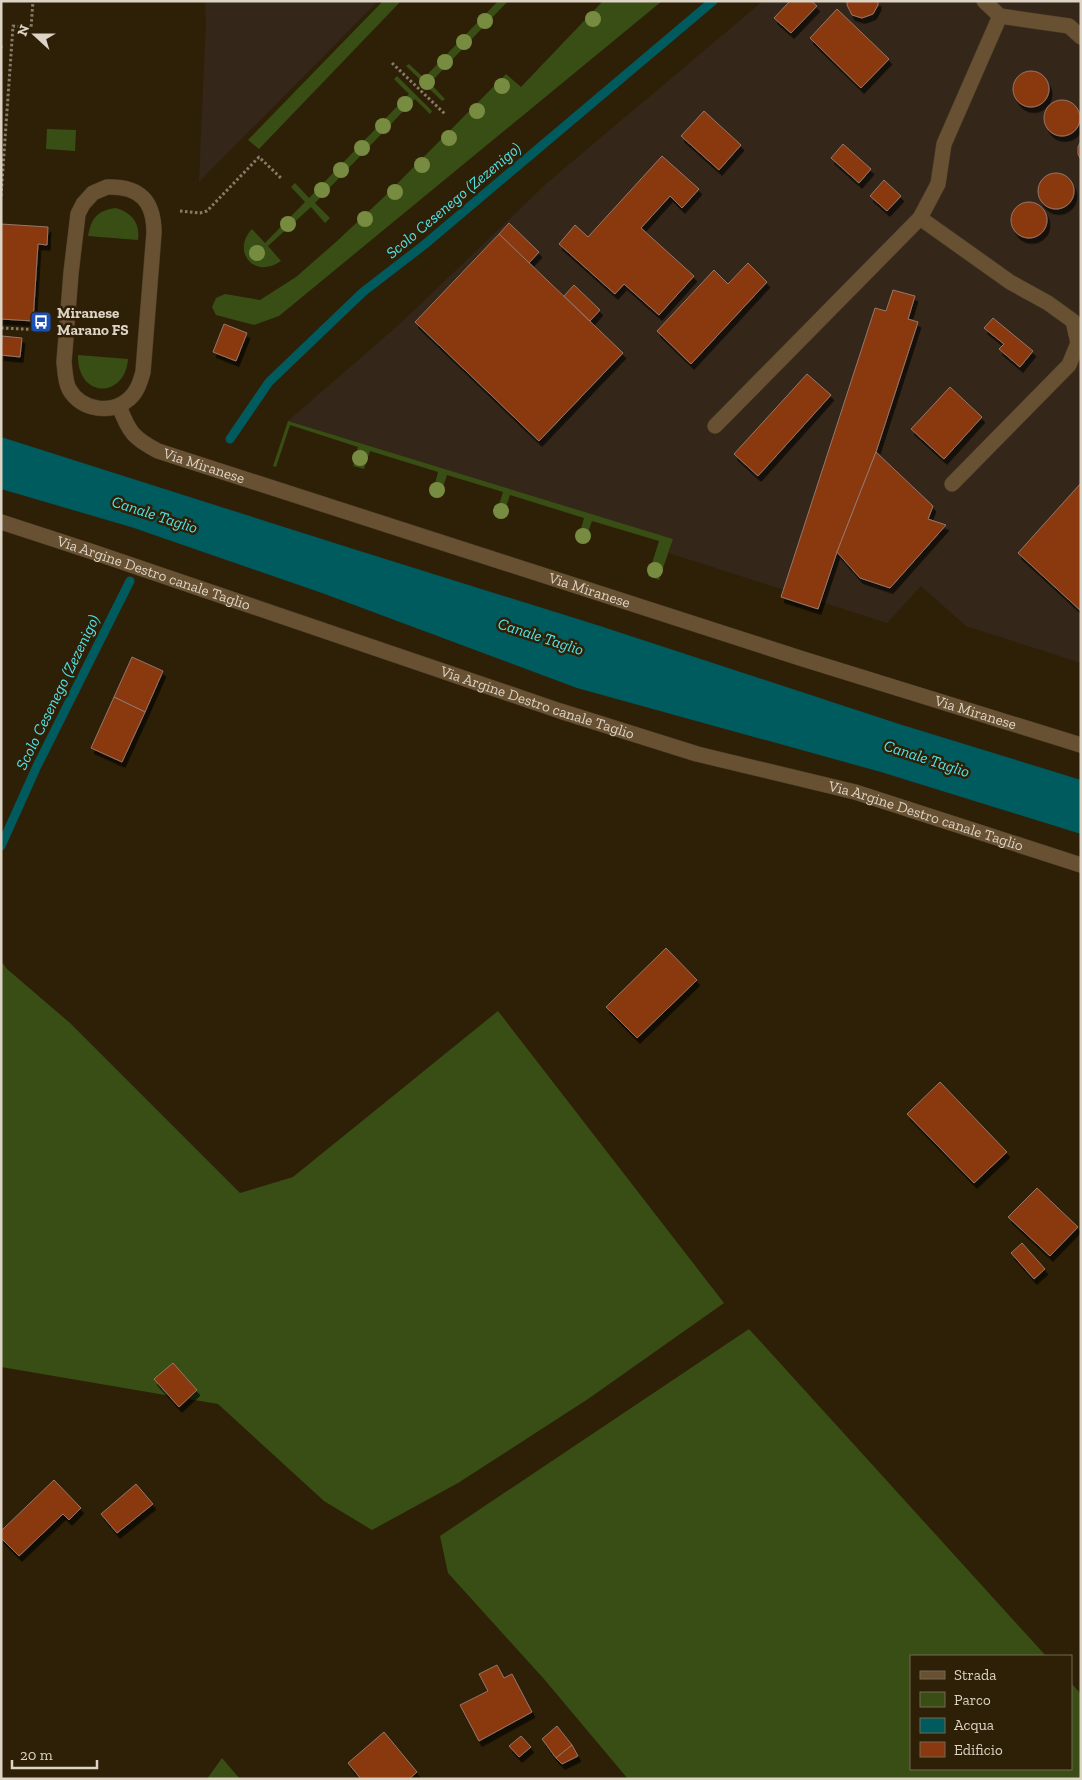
<svg xmlns="http://www.w3.org/2000/svg" width="1082" height="1780" font-family="'Zilla Slab',serif">
<defs>
<filter id="shadow"><feDropShadow dx="3" dy="5.5" stdDeviation="0" flood-color="#0009"/></filter>
</defs>
<rect width="100%" height="100%" fill="#2e2007"/>
<g fill="#34271a">
<polygon points="205,1 378,1 199,182 206,22"/>
<polygon points="763,1 1081,1 1081,663 966,626 921,586 887,623 669,553 673,539 288,421 402,322 547,183"/>
</g>
<g fill="#384e14">
<polygon points="383,1 401,1 259,149 248,140"/>
<polygon points="498,1 508,1 430,83 445,99 442,101 406,66 409,64 424,78"/>
<polygon points="603,1 662,1 279,316 254,325 216,315 212,307 216,298 225,294 260,300 296,277 336,242 384,197 506,74 521,87"/>
<path d="M397,76L432,111L430,114L415,99L315,203L330,218L325,223L311,207L268,246L281,261C254,280 231,251 252,229L265,243L305,202L291,187L295,183L309,198L409,94L394,79Z"/>
<polygon points="47,129 76,130 75,151 46,149"/>
<path d="M116,208C132,213 140,223 138,240L88,236C91,218 98,210 116,208Z"/>
<path d="M78,355L128,359C125,399 77,399 78,355Z"/>
<polygon points="288,421 673,539 659,580 648,576 659,541 592,521 586,539 579,536 584,518 510,495 504,513 497,511 503,492 447,475 441,493 433,491 438,472 370,451 364,469 353,466 358,447 290,425 276,467 273,466"/>
<polygon points="1,961 7,969 70,1023 240,1193 293,1177 498,1011 724,1303 588,1399 458,1483 372,1530 324,1501 218,1404 1,1367"/>
<polygon points="749,1329 1046,1656 911,1656 911,1769 1071,1769 1071,1683 1081,1694 1081,1779 628,1779 544,1679 448,1573 440,1536"/>
<polygon points="222,1758 240,1779 207,1779"/>
</g>
<polygon fill="#005b5f" points="1,437 347,547 600,626 899,724 1081,780 1081,834 881,772 577,688 322,593 131,527 1,489"/>
<g fill="none" stroke-linecap="round" stroke-linejoin="round">
<g stroke="#005b5f" stroke-width="9">
<polyline points="230,439 269,382 363,292 424,245 713,1"/>
<polyline points="1,846 37,766 130,581"/>
</g>
</g>
<g fill="#8a380f" stroke="#96776a" filter="url(#shadow)">
<polygon points="790,1 811,1 817,6 791,33 774,18"/>
<polygon points="847,1 878,1 878,5 873,14 862,18 852,15 847,5"/>
<polygon points="837,9 889,59 861,88 810,38"/>
<circle cx="1031" cy="89" r="18"/>
<circle cx="1062" cy="118" r="18"/>
<polygon points="704,111 741,145 719,170 681,136"/>
<polygon points="1081,141 1081,160 1078,154 1078,147"/>
<polygon points="843,144 871,169 859,183 831,158"/>
<polygon points="662,156 699,189 682,208 670,196 641,228 694,276 659,315 624,284 615,294 559,244 575,225 588,237"/>
<circle cx="1056" cy="191" r="18"/>
<polygon points="884,180 901,196 887,211 870,196"/>
<circle cx="1029" cy="220" r="18"/>
<polygon points="509,223 539,252 529,263 499,234"/>
<polygon points="1,224 48,227 47,245 38,244 33,321 1,319"/>
<polygon points="499,234 623,353 539,441 415,322"/>
<polygon points="748,263 767,282 691,364 657,331 714,270 728,284"/>
<polygon points="574,285 600,310 590,321 564,296"/>
<polygon points="893,290 915,296 908,319 918,322 876,452 837,552 818,609 781,597 875,308 886,311"/>
<polygon points="993,318 1033,351 1020,367 999,349 1004,344 984,328"/>
<polygon points="224,324 247,333 236,361 213,352"/>
<polygon points="2,336 22,338 20,357 1,355"/>
<polygon points="807,374 831,395 758,476 734,454"/>
<polygon points="950,387 982,417 944,459 911,429"/>
<polygon points="876,452 933,506 928,519 946,525 890,588 860,578 837,552"/>
<polygon points="1081,483 1081,611 1018,553"/>
<polygon points="132,657 163,671 145,712 114,697"/>
<polygon points="114,697 145,712 122,762 91,748"/>
<polygon points="666,948 697,980 637,1038 606,1007"/>
<polygon points="940,1082 1007,1152 974,1183 907,1114"/>
<polygon points="1037,1188 1078,1227 1050,1256 1008,1217"/>
<polygon points="1022,1243 1045,1269 1034,1279 1011,1253"/>
<polygon points="173,1363 197,1390 179,1407 154,1379"/>
<polygon points="54,1480 81,1508 69,1520 63,1514 19,1556 1,1538 1,1531"/>
<polygon points="136,1484 153,1504 117,1533 101,1514"/>
<polygon points="497,1665 504,1678 512,1674 532,1712 479,1741 460,1705 488,1691 479,1674"/>
<polygon points="557,1726 572,1745 556,1758 542,1739"/>
<polygon points="384,1732 417,1772 409,1779 361,1779 348,1763"/>
<polygon points="521,1736 531,1747 519,1757 509,1746"/>
<polygon points="572,1745 578,1756 562,1764 556,1758"/>
</g>
<g fill="none" stroke-linecap="round" stroke-linejoin="round">
<g stroke="#4a3d25" stroke-width="16">
<g id="minor">
<polyline points="984,1 1000,16 1069,26 1081,37"/>
<path d="M107,187C140,186 154,201 154,233L143,372C140,383 137,392 129,399C111,415 81,410 69,389C65,381 65,371 64,362L71,273L78,214L83,204L93,193Z"/>
<polyline points="920,218 1010,282 1048,303 1073,321 1078,343 1069,365 952,484"/>
<path id="s1" d="M119,406C129,432 133,438 158,451L803,659L1081,745"/>
<polyline points="715,426 920,218 938,184 944,144 1000,16"/>
<path id="s2" d="M1,522L93,552L560,711L697,754L855,792L1081,865"/>
</g>
</g>
<g stroke="#877c68" stroke-width="3" stroke-dasharray="2.5 2.5" stroke-linecap="butt">
<polyline points="1,48 1,45"/>
<polyline points="392,63 446,115"/>
<polyline points="1,196 13,26 31,28 33,1"/>
<polyline points="180,211 200,213 207,211 259,157 281,178"/>
<polyline points="1,328 45,330"/>
</g>
<use href="#minor" stroke="#685032" stroke-width="15"/>
</g>
<g fill="#788c41">
<circle cx="593" cy="19" r="8"/>
<circle cx="485" cy="21" r="8"/>
<circle cx="464" cy="42" r="8"/>
<circle cx="445" cy="62" r="8"/>
<circle cx="427" cy="82" r="8"/>
<circle cx="502" cy="86" r="8"/>
<circle cx="405" cy="104" r="8"/>
<circle cx="477" cy="111" r="8"/>
<circle cx="383" cy="126" r="8"/>
<circle cx="449" cy="138" r="8"/>
<circle cx="362" cy="148" r="8"/>
<circle cx="422" cy="165" r="8"/>
<circle cx="341" cy="170" r="8"/>
<circle cx="322" cy="190" r="8"/>
<circle cx="395" cy="192" r="8"/>
<circle cx="365" cy="219" r="8"/>
<circle cx="288" cy="224" r="8"/>
<circle cx="257" cy="253" r="8"/>
<circle cx="360" cy="458" r="8"/>
<circle cx="437" cy="490" r="8"/>
<circle cx="501" cy="511" r="8"/>
<circle cx="583" cy="536" r="8"/>
<circle cx="655" cy="570" r="8"/>
</g>
<defs>
<g id="bus-square" transform="scale(1.125)"><rect x="-9" y="-9" width="18" height="18" rx="4" fill="#1a4fb4" stroke="#2e2007"/><path d="M-5-6H5V4H4V6H2V4H-2V6H-4V4H-5ZM-3.5-4V0h7V-4ZM-3.5 1.2v1.5H-2V1.2ZM2 1.2v1.5H3.5V1.2Z" fill="#fff"/></g>
</defs>
<g fill-rule="evenodd">
<use href="#bus-square" x="41" y="322"/>
</g>
<g text-anchor="middle" stroke-width="5" stroke-linejoin="round" paint-order="stroke">
<g font-size="15" font-weight="bold" fill="#ddd4c5" stroke="#2e2007" text-anchor="start">
<text x="57" y="318">Miranese<tspan x="57" dy="17">Marano FS</tspan></text>
</g>
<g font-size="15" fill="#ddd4c5" stroke="#2e2007">
<text dy="5" stroke="none"><textPath href="#s1" startOffset="110">Via Miranese</textPath></text>
<text dy="5" stroke="none"><textPath href="#s2" startOffset="161">Via Argine Destro canale Taglio</textPath></text>
<text dy="5" stroke="none"><textPath href="#s1" startOffset="515">Via Miranese</textPath></text>
<text dy="5" stroke="none"><textPath href="#s2" startOffset="566">Via Argine Destro canale Taglio</textPath></text>
<text dy="5" stroke="none"><textPath href="#s1" startOffset="920">Via Miranese</textPath></text>
<text dy="5" stroke="none"><textPath href="#s2" startOffset="971">Via Argine Destro canale Taglio</textPath></text>
</g>
<g font-size="16" font-style="italic" fill="#52e3e9" stroke="#2e2007">
<text transform="translate(453 200) rotate(-40)" y="6">Scolo Cesenego (Zezenigo)</text>
<text transform="translate(155 514) rotate(18)" y="6">Canale Taglio</text>
<text transform="translate(541 636) rotate(18)" y="6">Canale Taglio</text>
<text transform="translate(57 692) rotate(-64)" y="6">Scolo Cesenego (Zezenigo)</text>
<text transform="translate(927 758) rotate(18)" y="6">Canale Taglio</text>
</g>
</g>
<rect width="1082" height="1780" fill="none" stroke="#ddd4c5" stroke-width="5"/>
<rect x="910" y="1655" width="162" height="115" fill="#2e2007" stroke="#746853"/>
<rect x="920" y="1671" width="25" height="8" fill="#685032" stroke="#746853"/>
<text x="954" y="1680" font-size="15" fill="#ddd4c5">Strada</text>
<rect x="920" y="1692" width="25" height="15" fill="#384e14" stroke="#746853"/>
<text x="954" y="1705" font-size="15" fill="#ddd4c5">Parco</text>
<rect x="920" y="1718" width="25" height="15" fill="#005b5f" stroke="#746853"/>
<text x="954" y="1730" font-size="15" fill="#ddd4c5">Acqua</text>
<rect x="920" y="1742" width="25" height="15" fill="#8a380f" stroke="#746853"/>
<text x="954" y="1755" font-size="15" fill="#ddd4c5">Edificio</text>
<g transform="translate(35 35) rotate(291)" stroke="#2e2007" stroke-width="4" paint-order="stroke">
<path d="M0-4L9 19L0 12L-9 19Z" fill="#ddd4c5"/>
<text y="-8" font-size="14" font-weight="bold" text-anchor="middle" fill="#ddd4c5">N</text>
</g>
<path d="M12 1760v8h85v-8" fill="none" stroke="#ddd4c5" stroke-width="2.5"/>
<text x="20" y="1760" font-size="15" fill="#ddd4c5" stroke="#2e2007" stroke-width="4" paint-order="stroke">20 m</text>
</svg>
